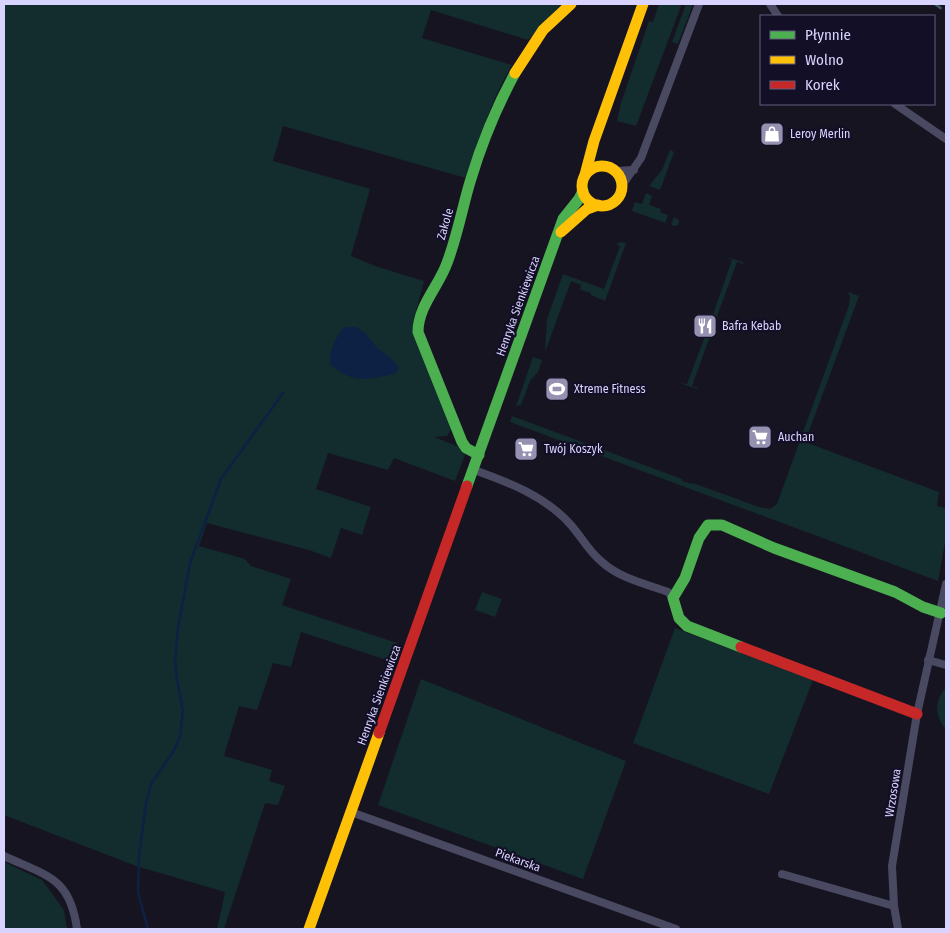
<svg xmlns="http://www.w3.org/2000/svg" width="950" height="933" font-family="'Fira Sans Condensed',sans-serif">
<rect width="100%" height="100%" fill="#161421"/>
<g fill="#132c2d">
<path d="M4,4H556L562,6L528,40L431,10L422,38L512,65C491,100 479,139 466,178L283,126L273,161L370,189L351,256L378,267L424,281L413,323L452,428L447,436L434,437L467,450L455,481L394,458L388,470L328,453L316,489L371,507L362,535L341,528L331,558L309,550L207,523L199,546L245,559L251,566L291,579L282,605L397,643L390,661L301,632L291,667L273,663L257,710L239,706L224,756L272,770L269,781L285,786L278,805L265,803L224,929H217L225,892L136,866L4,815Z"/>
<polygon points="659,4 677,4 681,6 636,126 617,121 621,103 649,21 653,22"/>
<polygon points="686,4 693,4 678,44 672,42"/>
<polygon points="670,150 674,152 660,190 649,186 662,170"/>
<polygon points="646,193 652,196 649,205 661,209 660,212 668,215 665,223 671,225 674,217 679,220 678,225 674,226 632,211 635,202 642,204"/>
<polygon points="621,242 626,243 605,301 591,295 591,293 581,290 580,291 581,285 571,281 545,352 547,319 563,274 604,289 620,246 616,244"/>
<polygon points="726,257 743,262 743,264 737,262 715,322 711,320 732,260"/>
<polygon points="848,292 859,296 805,442 939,492 937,506 946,508 946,537 938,581 510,422 512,416 682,479 682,481 692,484 693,483 759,507 770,509 777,504 849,305 850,297"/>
<polygon points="710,323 714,325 692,386 698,388 697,389 680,383 687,384"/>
<polygon points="533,357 542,360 538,372 530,381 521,405 516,406"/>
<polygon points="482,592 502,599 495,617 475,610"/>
<polygon points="675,628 813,680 769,794 633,743"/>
<polygon points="421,679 626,761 583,879 378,805"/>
<path d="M946,687V727H944C934,714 935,700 946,687Z"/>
<polygon points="4,862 42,880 64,910 67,929 4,929"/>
</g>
<path fill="#0d2144" d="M344,327H356L366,334L377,348L394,361L399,368L395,374C367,379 354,385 330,364C330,348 335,339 344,327Z"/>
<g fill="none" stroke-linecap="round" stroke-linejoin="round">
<polyline stroke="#0d2144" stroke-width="2.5" points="148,929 138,892 139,856 146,803 151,784 173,752 180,737 183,711 177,679 175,662 178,628 190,563 221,479 283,393"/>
<g stroke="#4a4962" stroke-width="8">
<polyline points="770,4 778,16"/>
<polyline points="895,104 946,139"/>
<polyline points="615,171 634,170"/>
<polyline points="621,187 641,158 699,4"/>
<path d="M474,470C508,482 545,496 570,524C581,536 589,552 602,562C619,578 646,584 668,592L673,598"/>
<polyline points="928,660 946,665"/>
<polyline points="351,812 676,929"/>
<path d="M4,856C47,876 70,877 77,929"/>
<polyline points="782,874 894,906"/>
<polyline points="898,929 894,906 892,866 917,714 946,584"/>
</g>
<g stroke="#4caf50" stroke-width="11">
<path d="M479,455L466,448L462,442L418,332C418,306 439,286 447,263C457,237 462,209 470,182C481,145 496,108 515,73"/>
<polyline points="467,486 563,219 579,199 583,191"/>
<polyline points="741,647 687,626 679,618 673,598 685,578 699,538 708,525 722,525 774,548 895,592 923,607 941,613"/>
</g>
<g stroke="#ffc107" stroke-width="11">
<polyline points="515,73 543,30 571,4"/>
<circle cx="602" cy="186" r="20"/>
<polyline points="585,175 594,141 643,4"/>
<polyline points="561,232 587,209 598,205"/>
<polyline points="309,929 379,733"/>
</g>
<g stroke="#c62828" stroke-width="11">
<polyline points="741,647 917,714"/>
<polyline points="379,733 467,486"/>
</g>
<polyline stroke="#43596b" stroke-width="2.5" stroke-dasharray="8 6" stroke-linecap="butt" points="935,4 946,12"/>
</g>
<defs>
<g id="shop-square" transform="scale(1.25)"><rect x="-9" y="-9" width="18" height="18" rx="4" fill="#9591b1" stroke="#130f26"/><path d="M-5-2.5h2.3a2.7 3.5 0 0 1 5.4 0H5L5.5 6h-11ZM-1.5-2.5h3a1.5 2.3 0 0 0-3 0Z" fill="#fff"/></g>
<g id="restaurant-square" transform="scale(1.25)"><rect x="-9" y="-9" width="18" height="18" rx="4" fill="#9591b1" stroke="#130f26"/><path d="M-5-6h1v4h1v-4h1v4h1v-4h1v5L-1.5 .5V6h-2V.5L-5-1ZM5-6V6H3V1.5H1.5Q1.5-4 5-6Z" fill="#fff"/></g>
<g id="stadium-square" transform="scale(1.25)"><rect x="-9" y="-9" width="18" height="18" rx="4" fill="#9591b1" stroke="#130f26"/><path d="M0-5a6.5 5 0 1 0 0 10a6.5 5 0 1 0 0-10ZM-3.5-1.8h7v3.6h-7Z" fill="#fff"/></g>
<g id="supermarket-square" transform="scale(1.25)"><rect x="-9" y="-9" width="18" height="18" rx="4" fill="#9591b1" stroke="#130f26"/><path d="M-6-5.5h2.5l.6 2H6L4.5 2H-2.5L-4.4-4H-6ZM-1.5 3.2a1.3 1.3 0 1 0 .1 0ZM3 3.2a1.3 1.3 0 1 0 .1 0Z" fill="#fff"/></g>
</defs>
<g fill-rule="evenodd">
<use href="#shop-square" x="772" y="134"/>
<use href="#restaurant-square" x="705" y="326"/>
<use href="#stadium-square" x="557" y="389"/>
<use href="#supermarket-square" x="760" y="437"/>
<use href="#supermarket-square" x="526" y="449"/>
</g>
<g text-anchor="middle" stroke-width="4.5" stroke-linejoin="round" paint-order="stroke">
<g font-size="12" fill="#d9d4ff" stroke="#130f26" text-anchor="start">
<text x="790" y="138">Leroy Merlin</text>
<text x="722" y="330">Bafra Kebab</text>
<text x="574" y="393">Xtreme Fitness</text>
<text x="778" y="441">Auchan</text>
<text x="544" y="453">Twój Koszyk</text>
</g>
<g font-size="12" fill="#d9d4ff" stroke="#130f26">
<text transform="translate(445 224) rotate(-74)" y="4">Zakole</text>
<text transform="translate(518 306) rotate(-70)" y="4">Henryka Sienkiewicza</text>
<text transform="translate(379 695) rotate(-70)" y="4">Henryka Sienkiewicza</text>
<text transform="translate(893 793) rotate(-81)" y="4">Wrzosowa</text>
<text transform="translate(518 860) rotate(20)" y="4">Piekarska</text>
</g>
</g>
<rect width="950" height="933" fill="none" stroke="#d9d4ff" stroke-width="10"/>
<rect x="760" y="15" width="175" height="90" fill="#130f26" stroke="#625e7d"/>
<rect x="770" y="31" width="25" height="8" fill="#4caf50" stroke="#625e7d"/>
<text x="805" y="40" font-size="15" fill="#d9d4ff">Płynnie</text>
<rect x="770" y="56" width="25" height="8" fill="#ffc107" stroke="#625e7d"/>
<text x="805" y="65" font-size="15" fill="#d9d4ff">Wolno</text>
<rect x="770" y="81" width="25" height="8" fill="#c62828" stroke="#625e7d"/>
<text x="805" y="90" font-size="15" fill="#d9d4ff">Korek</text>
</svg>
